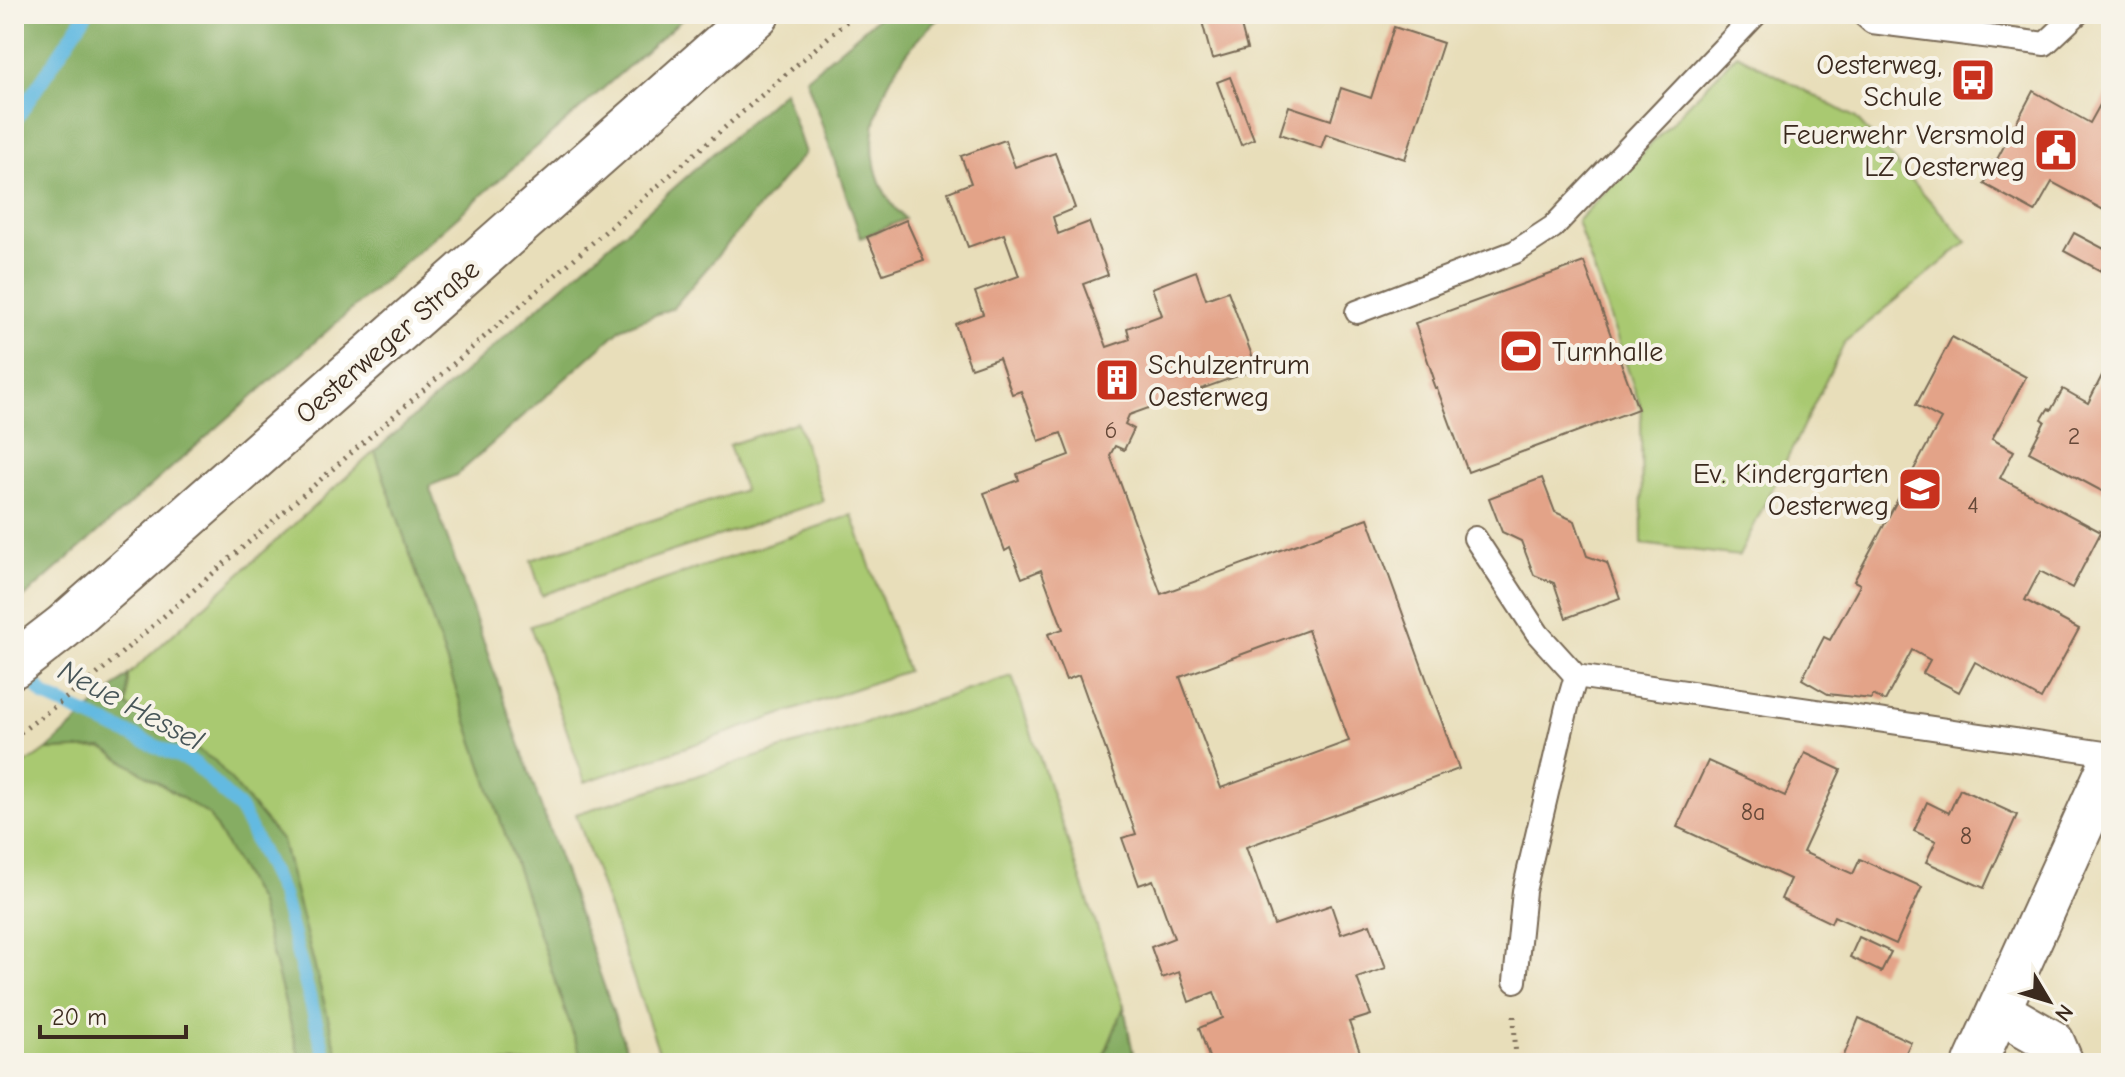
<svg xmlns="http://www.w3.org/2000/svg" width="2125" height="1077" font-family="'Comic Neue',sans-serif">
<rect width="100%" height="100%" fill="#f7f3e8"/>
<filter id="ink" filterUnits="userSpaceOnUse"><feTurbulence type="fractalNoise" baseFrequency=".0125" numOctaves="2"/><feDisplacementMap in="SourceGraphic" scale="16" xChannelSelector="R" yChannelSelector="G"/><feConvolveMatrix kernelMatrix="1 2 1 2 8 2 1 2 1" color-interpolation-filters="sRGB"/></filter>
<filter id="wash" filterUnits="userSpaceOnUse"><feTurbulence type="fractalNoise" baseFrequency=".006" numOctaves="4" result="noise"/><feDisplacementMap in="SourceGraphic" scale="32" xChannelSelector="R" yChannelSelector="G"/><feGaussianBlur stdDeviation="1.8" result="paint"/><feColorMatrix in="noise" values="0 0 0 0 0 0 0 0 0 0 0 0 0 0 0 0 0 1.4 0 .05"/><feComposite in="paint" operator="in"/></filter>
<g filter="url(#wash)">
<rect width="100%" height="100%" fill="#e8deba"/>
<g fill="#a9c971" stroke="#727a48" stroke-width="2">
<polygon points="1737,54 1856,118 1967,242 1845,342 1739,556 1642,544 1641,408 1577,221"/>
<polygon points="797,422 823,501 542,595 531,560 744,490 729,445"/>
<polygon points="375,451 583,1063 340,1063 282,841 126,706 128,675"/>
<polygon points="852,515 907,671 585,782 530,626"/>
<polygon points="1012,676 1124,1007 1101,1063 663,1063 576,814"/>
<polygon points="103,748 209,815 258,901 301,1063 14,1063 14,771 47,750"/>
</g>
<g fill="#86ad63" stroke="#606c40" stroke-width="2">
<polygon points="14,14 688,14 14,606"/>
<path d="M882,14H944C883,63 841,156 905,219L861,238L806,78Z"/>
<polygon points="784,91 805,153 673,308 622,328 457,475 429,486 631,1063 583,1063 375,451"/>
<polygon points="128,675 127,706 215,761 282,841 340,1063 301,1063 258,901 209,815 103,748 47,750"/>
<polygon points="1124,1007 1135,1063 1101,1063"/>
</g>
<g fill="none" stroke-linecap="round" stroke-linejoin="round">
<g stroke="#64bae1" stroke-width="14">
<polyline points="14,122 86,14"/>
<polyline points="21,667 45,696 195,764 241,810 282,895 327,1063"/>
</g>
</g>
<g id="blocks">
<g fill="#e3a388" fill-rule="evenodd">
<polygon points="1200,14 1238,14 1247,49 1212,59"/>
<polygon points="1394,27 1443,43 1405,159 1326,134 1321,148 1280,134 1289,106 1331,120 1341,88 1371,98"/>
<polygon points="1230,77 1254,139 1241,145 1217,82"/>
<polygon points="2111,85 2111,214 2052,182 2035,212 1984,184 2033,91 2090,123"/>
<path d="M1005,140L1015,167L1055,153L1075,208L1053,217L1058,234L1089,222L1108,275L1083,284L1107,347L1130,339L1127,328L1162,315L1152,288L1196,271L1206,299L1228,291L1257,369L1129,415L1125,424L1134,429L1124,450L1115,446L1110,455L1161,594L1368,518L1459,769L1246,847L1274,925L1331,905L1341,934L1370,924L1386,968L1357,978L1371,1015L1349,1022L1364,1063H1211L1199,1028L1223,1018L1214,992L1189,1002L1179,972L1162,978L1151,947L1174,938L1153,880L1139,885L1122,838L1136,834L1079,675L1066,680L1048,634L1063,629L1041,570L1022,578L1010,548L1005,551L984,493L1019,480L1017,474L1069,455L1061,433L1039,441L1021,391L1012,394L999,358L971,368L955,324L983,314L975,292L1019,276L1004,234L968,247L948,192L971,183L961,156ZM1308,630L1349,741L1221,788L1180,677Z"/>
<polygon points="906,220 924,260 883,274 867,237"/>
<polygon points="2074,233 2110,252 2101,271 2064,251"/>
<polygon points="1584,262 1638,409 1468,472 1437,388 1435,388 1432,380 1434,379 1415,323"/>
<polygon points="1952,337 2026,377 1992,439 2014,451 2000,478 2101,532 2072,588 2040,571 2025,600 2079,629 2041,699 1975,662 1959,692 1923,673 1930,660 1912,650 1885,701 1873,695 1871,699 1828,694 1802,679 1824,637 1830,640 1859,587 1860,584 1854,581 1941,419 1916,405"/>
<polygon points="2111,358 2111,496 2029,452 2045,421 2042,419 2048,409 2051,410 2063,389 2088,403"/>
<polygon points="1542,478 1555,512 1575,521 1587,556 1607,563 1620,598 1566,618 1554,583 1534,575 1521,541 1502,532 1489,498"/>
<polygon points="1805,753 1841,770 1803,852 1853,874 1860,859 1922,887 1896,944 1834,916 1831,923 1781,899 1790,879 1677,827 1708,761 1785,796"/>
<polygon points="1960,789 2017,815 1984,888 1926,862 1936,841 1914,831 1927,802 1949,813"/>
<polygon points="1859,937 1891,952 1881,972 1850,957"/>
<polygon points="1859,1018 1911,1042 1901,1063 1841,1063"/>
</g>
</g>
</g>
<g filter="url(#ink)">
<use href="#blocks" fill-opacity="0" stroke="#786955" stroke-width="2"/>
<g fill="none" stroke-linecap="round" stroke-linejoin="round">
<g stroke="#786955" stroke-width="26">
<g id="lane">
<polyline points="1863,14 1872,22 2045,44 2077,14"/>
<polyline points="1357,312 1515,252 1553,227 1756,14"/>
<polyline points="1475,538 1538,634 1576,676 2111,754"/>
<polyline points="1515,981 1524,891 1567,707 1576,676"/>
</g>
</g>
<g stroke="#786955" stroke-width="46">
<g id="street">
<polyline points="1999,1011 2053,1042 2062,1063"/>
<polyline points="1975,1063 2111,762"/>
</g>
</g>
<g stroke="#786955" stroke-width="48">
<polyline id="secondary" points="14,665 63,627 757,14"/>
</g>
<g stroke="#786955" stroke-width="5" stroke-dasharray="2 6" stroke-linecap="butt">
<polyline points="14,737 94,677 855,14"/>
<polyline points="1514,1016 1516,1063"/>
</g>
<use href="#lane" stroke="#fff" stroke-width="22"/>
<use href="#street" stroke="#fff" stroke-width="42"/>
<use href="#secondary" stroke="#fff" stroke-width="44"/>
</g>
</g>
<defs>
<g id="bus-square" transform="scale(2.3)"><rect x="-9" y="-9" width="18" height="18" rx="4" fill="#c8321e" stroke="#f7f3e8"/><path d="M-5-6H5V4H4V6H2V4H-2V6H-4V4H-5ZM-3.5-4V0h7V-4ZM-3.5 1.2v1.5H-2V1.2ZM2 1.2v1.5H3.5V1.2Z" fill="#fff"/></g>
<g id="civic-square" transform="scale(2.3)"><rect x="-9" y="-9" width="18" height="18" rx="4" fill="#c8321e" stroke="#f7f3e8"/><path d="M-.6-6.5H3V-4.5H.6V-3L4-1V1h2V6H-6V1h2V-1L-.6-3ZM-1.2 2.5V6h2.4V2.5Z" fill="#fff"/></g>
<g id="stadium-square" transform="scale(2.3)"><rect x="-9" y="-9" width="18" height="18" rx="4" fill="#c8321e" stroke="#f7f3e8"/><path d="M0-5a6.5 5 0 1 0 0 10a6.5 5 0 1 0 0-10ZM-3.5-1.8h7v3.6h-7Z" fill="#fff"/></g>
<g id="building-square" transform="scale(2.3)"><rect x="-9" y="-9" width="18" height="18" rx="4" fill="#c8321e" stroke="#f7f3e8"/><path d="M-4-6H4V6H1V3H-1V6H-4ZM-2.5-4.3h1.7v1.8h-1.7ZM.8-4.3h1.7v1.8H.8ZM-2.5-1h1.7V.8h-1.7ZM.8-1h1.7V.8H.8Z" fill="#fff"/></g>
<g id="school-square" transform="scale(2.3)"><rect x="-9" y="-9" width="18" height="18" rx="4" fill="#c8321e" stroke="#f7f3e8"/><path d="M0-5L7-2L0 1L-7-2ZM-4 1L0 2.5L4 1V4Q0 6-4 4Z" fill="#fff"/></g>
</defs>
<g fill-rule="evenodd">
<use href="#bus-square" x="1973" y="80"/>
<use href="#civic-square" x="2056" y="150"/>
<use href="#stadium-square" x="1521" y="351"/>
<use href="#building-square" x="1117" y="380"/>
<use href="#school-square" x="1920" y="489"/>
</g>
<g text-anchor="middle" stroke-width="8" stroke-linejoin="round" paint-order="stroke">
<g font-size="24" fill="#654838">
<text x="1111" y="438">6</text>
<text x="2074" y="444">2</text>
<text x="1973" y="513">4</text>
<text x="1753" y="820">8a</text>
<text x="1966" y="844">8</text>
</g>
<g font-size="28" fill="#3b2a1e" stroke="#f7f3e8" text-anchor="end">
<text x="1942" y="74">Oesterweg,<tspan x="1942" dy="32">Schule</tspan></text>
<text x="2025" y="144">Feuerwehr Versmold<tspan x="2025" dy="32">LZ Oesterweg</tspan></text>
<text x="1552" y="361" text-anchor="start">Turnhalle</text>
<text x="1148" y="374" text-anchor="start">Schulzentrum<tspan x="1148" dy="32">Oesterweg</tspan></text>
<text x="1889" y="483">Ev. Kindergarten<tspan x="1889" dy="32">Oesterweg</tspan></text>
</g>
<g font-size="28" fill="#3b2a1e" stroke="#f7f3e8">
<text transform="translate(387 341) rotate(-41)" y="10">Oesterweger Straße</text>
</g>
<g font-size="30" font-style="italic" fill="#475558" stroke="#f7f3e8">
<text transform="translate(131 705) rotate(28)" y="10">Neue Hessel</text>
</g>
</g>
<rect width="2125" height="1077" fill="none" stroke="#f7f3e8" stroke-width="48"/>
<g transform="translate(2049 1001) rotate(128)" stroke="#f7f3e8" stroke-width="6" paint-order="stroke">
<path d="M0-6L14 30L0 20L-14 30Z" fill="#3b2a1e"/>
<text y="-12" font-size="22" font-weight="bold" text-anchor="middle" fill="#3b2a1e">N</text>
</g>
<path d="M40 1025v12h146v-12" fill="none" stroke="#3b2a1e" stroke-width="4"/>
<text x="52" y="1025" font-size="24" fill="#3b2a1e" stroke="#f7f3e8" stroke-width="6" paint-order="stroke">20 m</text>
</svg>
